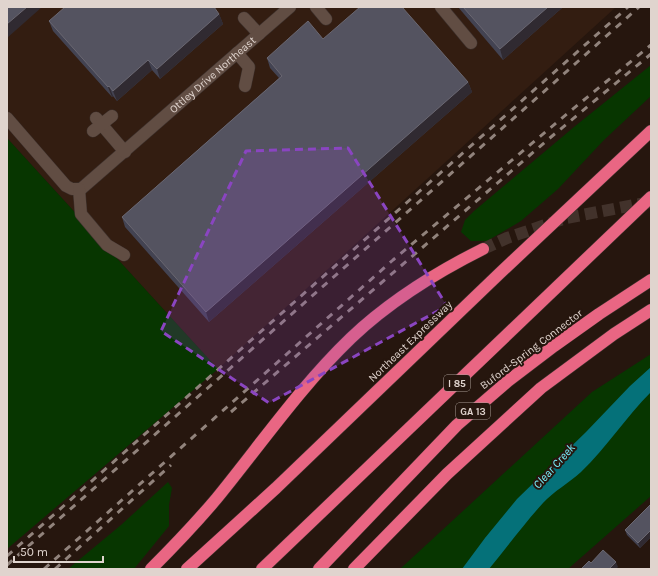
<svg xmlns="http://www.w3.org/2000/svg" width="658" height="576" font-family="Karla,sans-serif">
<rect width="100%" height="100%" fill="#26160e"/>
<polygon fill="#331d11" points="7,7 616,7 218,369 7,138"/>
<g fill="#073600">
<polygon points="651,65 651,96 604,140 558,189 521,221 487,241 471,241 461,232 465,220 474,211 574,127"/>
<polygon points="7,138 218,369 7,549"/>
<polygon points="651,354 651,496 568,569 400,569 592,392"/>
<polygon points="168,482 172,488 169,505 169,526 134,569 68,569 121,525"/>
</g>
<path fill="#057179" d="M651,367V392C626,417 607,447 581,472C569,483 554,491 543,503C524,524 507,547 489,569H462L485,538L517,499L586,432L630,386Z"/>
<g fill="none" stroke-linecap="round" stroke-linejoin="round">
<polyline stroke="#42322b" stroke-width="12" stroke-dasharray="12 6" stroke-linecap="butt" points="483,249 507,238 566,218 650,202"/>
<g stroke="#3d312d" stroke-width="13">
<g id="minor">
<polyline points="316,7 326,19"/>
<polyline points="441,7 471,43"/>
<polyline points="244,18 259,34"/>
<polyline points="237,53 249,67 245,86"/>
<path id="s1" d="M7,118L66,186L72,189H81L290,7"/>
<polyline points="96,118 125,152"/>
<polyline points="93,131 112,116"/>
<polyline points="79,189 81,214 107,245 124,255"/>
</g>
</g>
<g stroke="#3d312d" stroke-width="13">
<g id="highway">
<path d="M151,569C174,546 196,523 217,498C261,444 301,386 351,338C390,301 435,273 483,249"/>
<polyline points="187,569 276,488 500,273 651,131"/>
<polyline points="262,569 651,197"/>
<polyline points="319,569 457,425 508,381 554,346 599,314 651,280"/>
<polyline points="354,569 447,474 541,388 614,334 651,310"/>
</g>
</g>
<use href="#minor" stroke="#614d43" stroke-width="12"/>
<use href="#highway" stroke="#e96683" stroke-width="12"/>
<g stroke="#91837c" stroke-width="3" stroke-dasharray="7 7" stroke-linecap="butt">
<polyline points="231,412 551,137 651,54"/>
<polyline points="7,556 628,7"/>
<polyline points="7,565 548,88 639,7"/>
<polyline points="44,569 393,260 568,113 651,45"/>
<polyline points="55,569 171,465"/>
</g>
</g>
<g fill="#434352">
<polygon points="458,7 563,7 503,60"/>
<polygon points="219,14 223,24 160,79 152,70 117,101 113,96 112,97 53,31 49,21"/>
<polygon points="323,39 468,82 472,92 209,322 125,227 122,217 279,78 270,68 267,58"/>
<polygon points="651,504 651,537 640,548 627,535 625,530"/>
</g>
<g fill="#302a31">
<polygon points="27,7 42,7 7,38 7,24"/>
<polygon points="548,7 563,7 503,60 500,49"/>
<polygon points="219,14 223,24 160,79 157,69"/>
<polygon points="148,60 152,70 117,101 113,91"/>
<polygon points="468,82 472,92 209,322 206,312"/>
<polygon points="109,86 113,96 112,97 108,87"/>
<polygon points="651,530 651,537 640,548 638,543"/>
<polygon points="616,562 618,567 616,569 609,569"/>
</g>
<g fill="#545360" stroke="#6a6771">
<polygon points="7,7 27,7 7,24"/>
<polygon points="65,7 214,7 219,14 157,69 148,60 113,91 109,86 108,87 49,21"/>
<polygon points="360,7 402,7 468,82 206,312 122,217 282,76 267,58 308,21 323,39"/>
<polygon points="463,7 548,7 500,49"/>
<polygon points="651,504 651,530 638,543 625,530"/>
<polygon points="603,550 616,562 609,569 581,569 589,561 591,563"/>
</g>
<path fill="#8a45c1" fill-opacity="0.2" stroke="#8a45c1" stroke-width="3" stroke-dasharray="8 5" stroke-linejoin="round" d="M348,148L447,306L269,403L161,331L246,151Z"/>
<g text-anchor="middle" stroke-width="4" stroke-linejoin="round" paint-order="stroke">
<g fill="#26160e" stroke="#a89b94" stroke-width="1">
<rect x="444" y="375" width="26" height="16" rx="3"/>
<rect x="456" y="403" width="34" height="16" rx="3"/>
</g>
<g font-size="10" font-weight="bold" fill="#e0d4ce">
<text x="457" y="387">I 85</text>
<text x="473" y="415">GA 13</text>
</g>
<g font-size="11" fill="#e0d4ce" stroke="#26160e">
<text dy="4" stroke="none"><textPath href="#s1" startOffset="280">Ottley Drive Northeast</textPath></text>
<text transform="translate(410 341) rotate(-44)" y="4">Northeast Expressway</text>
<text transform="translate(531 349) rotate(-37)" y="4">Buford-Spring Connector</text>
</g>
<g font-size="12" font-style="italic" fill="#79effb" stroke="#26160e">
<text transform="translate(554 466) rotate(-48)" y="4">Clear Creek</text>
</g>
</g>
<rect width="658" height="576" fill="none" stroke="#e0d4ce" stroke-width="16"/>
<path d="M14 556v6h89v-6" fill="none" stroke="#e0d4ce" stroke-width="2"/>
<text x="20" y="556" font-size="12" fill="#e0d4ce" stroke="#26160e" stroke-width="3" paint-order="stroke">50 m</text>
</svg>
